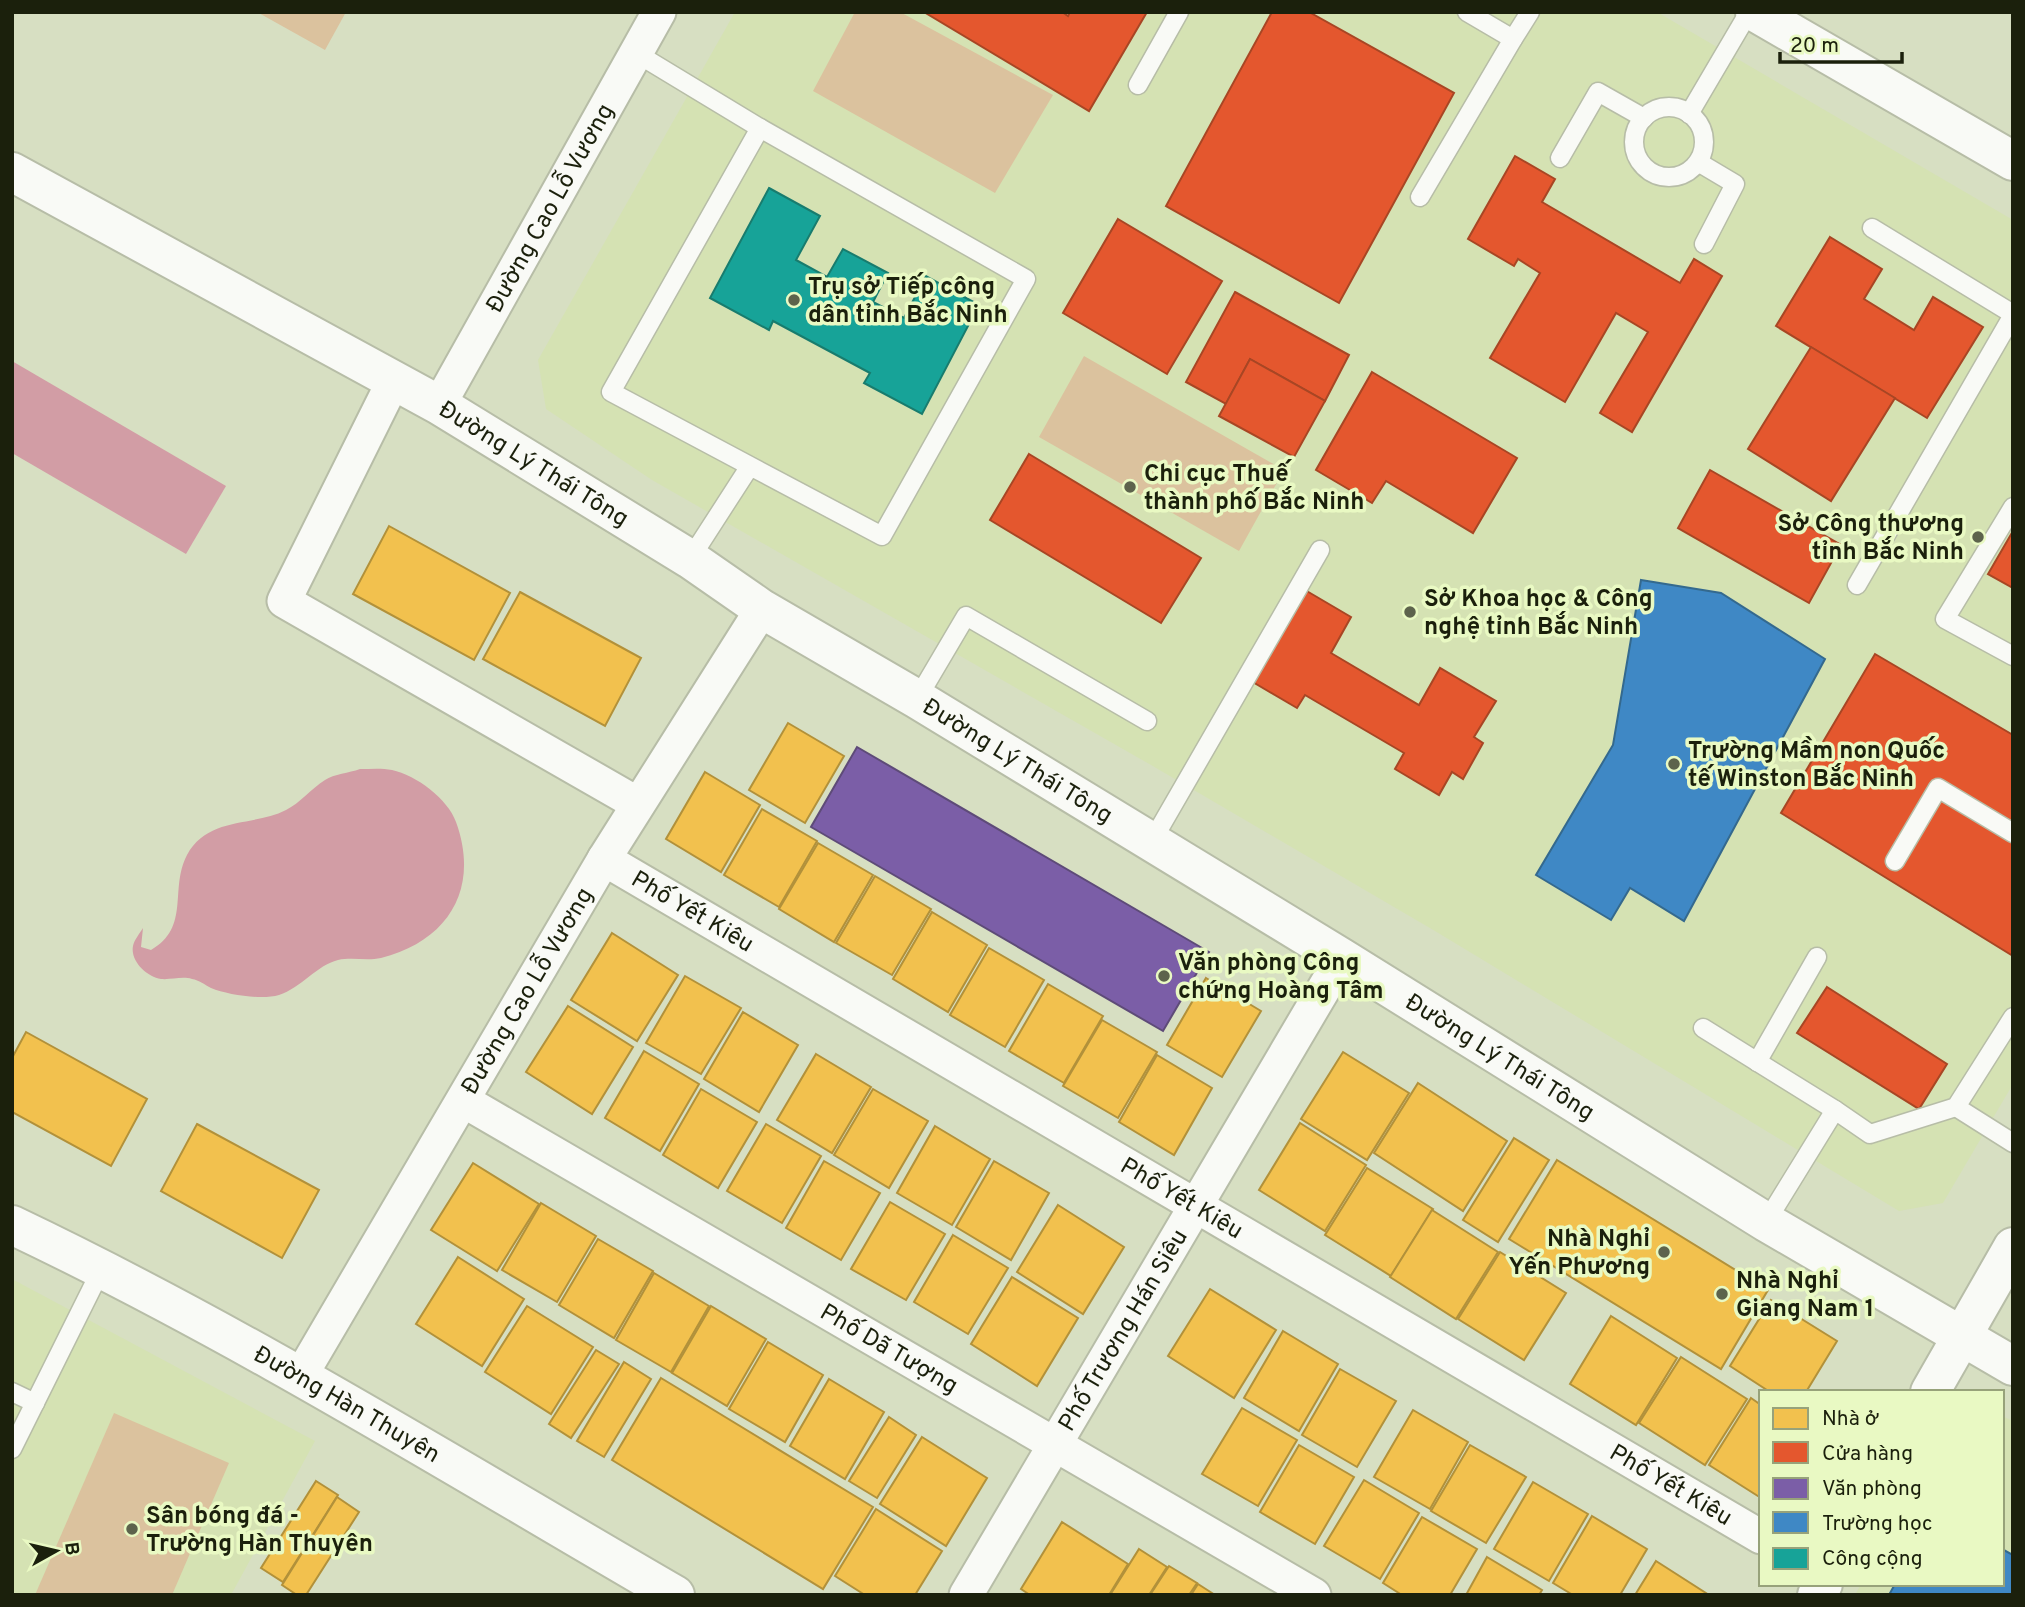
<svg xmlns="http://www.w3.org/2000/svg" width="2025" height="1607" font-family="Overpass,sans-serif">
<rect width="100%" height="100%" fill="#d7dfc2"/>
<g fill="#d5e2b3">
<polygon points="735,12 1657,12 2013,220 2013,735 1875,654 1781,813 2013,956 2013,1084 1943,1203 1899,1211 1435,931 1151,765 652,480 546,409 538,360"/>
<polygon points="12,1279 315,1441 231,1595 12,1595"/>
<polygon points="2002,1416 2013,1421 2013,1595 1855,1595 1861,1584 2002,1584"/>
</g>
<g fill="#dbc29e">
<polygon points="257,12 346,12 325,50"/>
<polygon points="855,12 900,12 1053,95 995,193 813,91"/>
<polygon points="1084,356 1284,470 1239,551 1039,437"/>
<polygon points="114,1413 229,1463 172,1595 35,1595"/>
</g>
<g fill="#d29da5">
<polygon points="12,361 226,486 186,554 12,453"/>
<path d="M360,769C371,769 382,768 392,770C416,775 448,799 456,822C480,888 449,941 381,958C367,961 352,957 338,960C317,965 301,988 279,995C262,1000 228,995 211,988C205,985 199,980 192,979C182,976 171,980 161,979C147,977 130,961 133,946C134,940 140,933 143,928L141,947L151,950C191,927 169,889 187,855C208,816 253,827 286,810C300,803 311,789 325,780C334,774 349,773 360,769Z"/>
</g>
<g fill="#f2c14e" stroke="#b2913a" stroke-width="2">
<polygon points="389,526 510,593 474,660 353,594"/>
<polygon points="520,592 641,658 605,726 483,659"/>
<polygon points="1874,666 1948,708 1904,788 1829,746"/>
<polygon points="788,723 844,756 805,823 749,790"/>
<polygon points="1825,753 1882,788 1848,846 1790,811"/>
<polygon points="705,772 760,805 721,872 666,839"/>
<polygon points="1972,787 2013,810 2013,893 1937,849"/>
<polygon points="762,809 817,841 779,907 724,875"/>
<polygon points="818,843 873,875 834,942 779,909"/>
<polygon points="875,876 931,909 892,975 836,943"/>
<polygon points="932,912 987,945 948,1012 893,979"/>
<polygon points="612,933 678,975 637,1041 571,1000"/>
<polygon points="989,948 1044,980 1005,1047 950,1015"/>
<polygon points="685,976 741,1008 701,1074 646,1043"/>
<polygon points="1206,978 1261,1011 1222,1077 1167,1045"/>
<polygon points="1048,984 1103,1016 1064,1083 1009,1051"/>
<polygon points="568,1006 633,1047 592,1114 526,1072"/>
<polygon points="743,1012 798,1045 759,1112 704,1079"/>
<polygon points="1102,1020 1157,1052 1118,1118 1063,1086"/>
<polygon points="26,1032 147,1099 111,1166 12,1112 12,1058"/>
<polygon points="644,1051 699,1084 660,1151 605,1118"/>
<polygon points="1343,1052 1409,1093 1367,1160 1301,1119"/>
<polygon points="816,1054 871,1087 832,1153 777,1120"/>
<polygon points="1157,1055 1212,1088 1174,1155 1119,1122"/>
<polygon points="1418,1083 1507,1141 1463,1211 1374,1153"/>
<polygon points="701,1089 757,1122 718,1188 663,1155"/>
<polygon points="873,1089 928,1121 889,1188 834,1155"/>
<polygon points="1300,1123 1366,1165 1325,1231 1259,1190"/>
<polygon points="197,1124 319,1190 282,1258 161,1191"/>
<polygon points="766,1124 821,1156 782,1223 727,1191"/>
<polygon points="935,1126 990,1159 952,1225 897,1193"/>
<polygon points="1514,1138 1549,1160 1498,1242 1463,1220"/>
<polygon points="1557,1160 1768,1290 1721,1369 1509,1239"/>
<polygon points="824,1161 880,1193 841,1260 786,1228"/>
<polygon points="994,1161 1049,1193 1011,1260 956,1227"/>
<polygon points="473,1163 539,1204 497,1271 431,1230"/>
<polygon points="1367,1168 1433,1209 1391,1276 1325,1235"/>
<polygon points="890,1202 945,1234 906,1300 851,1269"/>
<polygon points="541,1203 596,1236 557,1302 502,1270"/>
<polygon points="1058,1205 1124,1247 1083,1314 1017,1272"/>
<polygon points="1432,1210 1498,1252 1456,1319 1390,1277"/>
<polygon points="953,1235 1008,1268 968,1334 914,1302"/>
<polygon points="598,1239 653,1271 614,1338 559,1305"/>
<polygon points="1500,1252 1566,1293 1524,1360 1458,1319"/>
<polygon points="458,1257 524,1299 482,1366 416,1324"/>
<polygon points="654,1273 709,1306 671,1372 616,1340"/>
<polygon points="1012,1277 1078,1318 1037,1386 971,1344"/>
<polygon points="1210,1289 1276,1330 1234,1398 1168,1356"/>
<polygon points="1771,1300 1837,1341 1806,1392 1770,1392 1730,1366"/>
<polygon points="527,1306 593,1347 551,1414 485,1372"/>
<polygon points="711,1306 766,1339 727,1406 672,1373"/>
<polygon points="1611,1316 1677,1358 1636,1425 1570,1384"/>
<polygon points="1283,1331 1338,1364 1299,1431 1244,1398"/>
<polygon points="768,1342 823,1375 785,1442 729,1409"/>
<polygon points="596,1350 619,1364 571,1438 549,1424"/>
<polygon points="1681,1357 1747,1399 1705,1465 1639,1423"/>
<polygon points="624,1362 651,1379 604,1457 577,1441"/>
<polygon points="1340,1369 1396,1401 1357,1467 1302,1435"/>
<polygon points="661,1378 873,1507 823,1589 612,1460"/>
<polygon points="829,1379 884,1412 845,1479 790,1446"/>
<polygon points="1751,1398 1761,1405 1761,1498 1709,1465"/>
<polygon points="1242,1408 1297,1440 1258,1506 1202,1474"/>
<polygon points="1413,1410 1468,1442 1430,1509 1374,1477"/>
<polygon points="889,1417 916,1435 877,1498 849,1481"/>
<polygon points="922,1437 987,1478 946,1546 880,1504"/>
<polygon points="1299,1445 1354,1477 1315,1544 1260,1512"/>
<polygon points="1470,1445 1526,1477 1486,1543 1431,1511"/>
<polygon points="1364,1480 1419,1513 1380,1579 1324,1546"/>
<polygon points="316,1481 338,1495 283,1582 261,1568"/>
<polygon points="1533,1482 1588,1514 1549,1581 1494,1549"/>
<polygon points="337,1497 359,1512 306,1595 297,1595 282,1585"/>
<polygon points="876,1509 942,1551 915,1595 865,1595 835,1576"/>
<polygon points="1592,1516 1647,1549 1620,1595 1573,1595 1553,1583"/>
<polygon points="1422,1517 1477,1549 1450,1595 1402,1595 1383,1583"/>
<polygon points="1062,1522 1128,1564 1109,1595 1030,1595 1021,1589"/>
<polygon points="1139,1549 1167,1567 1149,1595 1110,1595"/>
<polygon points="1487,1557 1542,1590 1539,1595 1466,1595"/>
<polygon points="1656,1561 1709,1595 1635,1595"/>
<polygon points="1169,1566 1197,1583 1189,1595 1150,1595"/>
<polygon points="1198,1584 1215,1595 1191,1595"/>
</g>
<g fill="#e4572e" stroke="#a84624" stroke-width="2">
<polygon points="924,12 1062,12 1068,16 1070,12 1147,12 1089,111"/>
<polygon points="1272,12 1309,12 1454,93 1339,303 1166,206"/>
<polygon points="1515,156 1555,179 1542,202 1680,283 1694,259 1722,276 1632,432 1600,413 1648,332 1616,313 1565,402 1490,358 1540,273 1518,259 1514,266 1468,239"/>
<polygon points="1118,219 1222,281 1167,374 1063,313"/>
<polygon points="1830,237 1882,269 1864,299 1914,330 1933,297 1983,327 1927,418 1776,326"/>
<polygon points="1235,292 1349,355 1325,401 1250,359 1226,404 1186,382"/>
<polygon points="1811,347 1895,398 1831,501 1748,449"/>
<polygon points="1250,359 1325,401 1294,457 1219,416"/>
<polygon points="1372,372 1517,458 1473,533 1386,481 1372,503 1316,470"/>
<polygon points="1029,454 1201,558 1161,623 990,520"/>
<polygon points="1710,470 1841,545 1809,603 1678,528"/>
<polygon points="2013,531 2013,588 1988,574"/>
<polygon points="1305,590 1351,617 1331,653 1419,705 1440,668 1496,701 1474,737 1483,743 1463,779 1452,772 1439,795 1395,769 1404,753 1305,695 1297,708 1251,681"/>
<polygon points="1875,654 2013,735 2013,956 1781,813"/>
<polygon points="1827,987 1947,1064 1919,1109 1797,1033"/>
</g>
<polygon fill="#7b5ea7" stroke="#5e4b78" stroke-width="2" points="857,747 1209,952 1163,1031 811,827"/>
<g fill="#3f88c5" stroke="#34698e" stroke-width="2">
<polygon points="1641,580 1721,593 1825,659 1684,921 1630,888 1611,920 1536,875 1613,745"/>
<polygon points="2002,1549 2013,1555 2013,1595 1889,1595 1895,1584 2002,1584"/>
</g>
<polygon fill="#17a398" stroke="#187c6e" stroke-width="2" points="769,188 820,216 796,260 827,277 843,249 888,273 873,302 904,318 926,276 979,305 922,414 864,383 870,373 773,321 769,330 710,298"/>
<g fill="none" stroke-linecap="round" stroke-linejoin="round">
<g stroke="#b7bda7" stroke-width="21">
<g id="lane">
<polyline points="1467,12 1513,39 1530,12"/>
<polyline points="636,53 760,128"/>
<polyline points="1138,85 1179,12"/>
<circle cx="1669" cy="142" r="35"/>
<polyline points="1689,114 1749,12"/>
<polyline points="1560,158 1598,92 1644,118"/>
<polyline points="1698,162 1735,184 1704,244"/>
<polyline points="1420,197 1513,39"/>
<polyline points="1872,228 2013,314"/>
<polyline points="2013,507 1945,619 2013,656"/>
<polyline points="690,559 750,466 882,536 1026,279 760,128 611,392 750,466"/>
<polyline points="1857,585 2013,315"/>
<polyline points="917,699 966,616 1147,721"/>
<polyline points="1151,843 1320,550"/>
<polyline points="1895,861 1938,788 2013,833"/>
<polyline points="1703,1028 1835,1110"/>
<polyline points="1757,1062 1817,957"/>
<polyline points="1956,1107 2013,1143"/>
<polyline points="1766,1222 1835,1110 1870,1134 1956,1107 2013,1017"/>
<polyline points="12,1392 35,1403"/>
<polyline points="12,1449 102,1268"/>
</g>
</g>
<g stroke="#b7bda7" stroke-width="37">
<g id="street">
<polyline points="394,380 284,601 638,804"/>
<path id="s1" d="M439,405L659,12"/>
<path id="s2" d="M604,859L1761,1537"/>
<path id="s3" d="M464,1101L1314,1595"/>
<path id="s4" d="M300,1377L604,859L762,609"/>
<path id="s5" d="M966,1595L1342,958"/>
</g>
</g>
<g stroke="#b7bda7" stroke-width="42">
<g id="secondary">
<polyline points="1755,12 2013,161"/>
<path id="s6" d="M12,172L439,405L690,559L762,609L917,699L1342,958L1766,1222L2013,1366"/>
<path id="s7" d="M12,1225C241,1334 456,1468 675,1595"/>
<polyline points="1930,1392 2013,1247"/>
<polyline points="1817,1595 1823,1584"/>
</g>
</g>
<use href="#lane" stroke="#f9faf6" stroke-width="18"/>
<use href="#street" stroke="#f9faf6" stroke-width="33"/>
<use href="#secondary" stroke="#f9faf6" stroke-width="38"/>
</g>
<g fill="#5d634c" stroke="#e9f9c3" stroke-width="2.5">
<circle cx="794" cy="300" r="7"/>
<circle cx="1130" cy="487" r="7"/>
<circle cx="1978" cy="537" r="7"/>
<circle cx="1410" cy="612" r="7"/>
<circle cx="1674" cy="764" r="7"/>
<circle cx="1164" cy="976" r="7"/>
<circle cx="1664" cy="1252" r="7"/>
<circle cx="1722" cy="1294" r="7"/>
<circle cx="132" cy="1529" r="7"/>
</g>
<g text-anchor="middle" stroke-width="7" stroke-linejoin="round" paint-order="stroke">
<g font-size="24" fill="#1b200c" stroke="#e9f9c3">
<text dy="8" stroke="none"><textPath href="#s1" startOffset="226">Đường Cao Lỗ Vương</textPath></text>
<text dy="8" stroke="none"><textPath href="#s6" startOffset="598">Đường Lý Thái Tông</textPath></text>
<text dy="8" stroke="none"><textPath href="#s6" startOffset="1166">Đường Lý Thái Tông</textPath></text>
<text dy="8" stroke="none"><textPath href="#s2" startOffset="103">Phố Yết Kiêu</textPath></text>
<text dy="8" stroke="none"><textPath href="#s4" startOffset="448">Đường Cao Lỗ Vương</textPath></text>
<text dy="8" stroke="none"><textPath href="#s6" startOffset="1732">Đường Lý Thái Tông</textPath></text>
<text dy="8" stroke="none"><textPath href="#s2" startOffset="670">Phố Yết Kiêu</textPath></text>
<text dy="8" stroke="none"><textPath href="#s5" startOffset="308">Phố Trương Hán Siêu</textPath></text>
<text dy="8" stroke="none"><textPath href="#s3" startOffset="492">Phố Dã Tượng</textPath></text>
<text dy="8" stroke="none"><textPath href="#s7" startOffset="380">Đường Hàn Thuyên</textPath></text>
<text dy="8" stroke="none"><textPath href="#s2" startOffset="1237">Phố Yết Kiêu</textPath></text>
</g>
<g font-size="24" font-weight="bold" fill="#1b200c" stroke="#e9f9c3" text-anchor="start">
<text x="808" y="294">Trụ sở Tiếp công<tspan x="808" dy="28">dân tỉnh Bắc Ninh</tspan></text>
<text x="1144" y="481">Chi cục Thuế<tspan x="1144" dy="28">thành phố Bắc Ninh</tspan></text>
<text x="1964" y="531" text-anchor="end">Sở Công thương<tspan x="1964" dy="28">tỉnh Bắc Ninh</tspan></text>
<text x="1424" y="606">Sở Khoa học &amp; Công<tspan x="1424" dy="28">nghệ tỉnh Bắc Ninh</tspan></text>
<text x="1688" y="758">Trường Mầm non Quốc<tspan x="1688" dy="28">tế Winston Bắc Ninh</tspan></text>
<text x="1178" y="970">Văn phòng Công<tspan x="1178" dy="28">chứng Hoàng Tâm</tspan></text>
<text x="1650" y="1246" text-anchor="end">Nhà Nghỉ<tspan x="1650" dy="28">Yến Phương</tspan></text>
<text x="1736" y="1288">Nhà Nghỉ<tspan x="1736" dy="28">Giang Nam 1</tspan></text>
<text x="146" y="1523">Sân bóng đá -<tspan x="146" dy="28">Trường Hàn Thuyên</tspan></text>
</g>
</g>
<rect width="2025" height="1607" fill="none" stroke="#1b200c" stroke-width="28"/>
<rect x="1759" y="1390" width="245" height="196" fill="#e9f9c3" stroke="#97a27a" stroke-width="2"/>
<rect x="1773" y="1408" width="35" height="21" fill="#f2c14e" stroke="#97a27a" stroke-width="2"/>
<text x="1822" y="1425" font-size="21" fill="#1b200c">Nhà ở</text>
<rect x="1773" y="1442" width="35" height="21" fill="#e4572e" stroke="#97a27a" stroke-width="2"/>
<text x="1822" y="1460" font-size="21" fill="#1b200c">Cửa hàng</text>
<rect x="1773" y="1478" width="35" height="21" fill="#7b5ea7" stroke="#97a27a" stroke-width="2"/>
<text x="1822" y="1495" font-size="21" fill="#1b200c">Văn phòng</text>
<rect x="1773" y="1512" width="35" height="21" fill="#3f88c5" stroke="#97a27a" stroke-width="2"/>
<text x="1822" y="1530" font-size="21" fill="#1b200c">Trường học</text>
<rect x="1773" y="1548" width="35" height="21" fill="#17a398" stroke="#97a27a" stroke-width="2"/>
<text x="1822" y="1565" font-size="21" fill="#1b200c">Công cộng</text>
<g transform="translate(56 1551) rotate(82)" stroke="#e9f9c3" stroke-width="5" paint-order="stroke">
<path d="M0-5L12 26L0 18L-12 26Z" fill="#1b200c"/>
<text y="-10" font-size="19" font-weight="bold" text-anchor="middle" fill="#1b200c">B</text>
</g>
<path d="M1780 52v10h122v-10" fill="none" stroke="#1b200c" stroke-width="3.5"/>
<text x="1790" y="52" font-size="21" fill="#1b200c" stroke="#e9f9c3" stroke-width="5" paint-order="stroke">20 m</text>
</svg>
